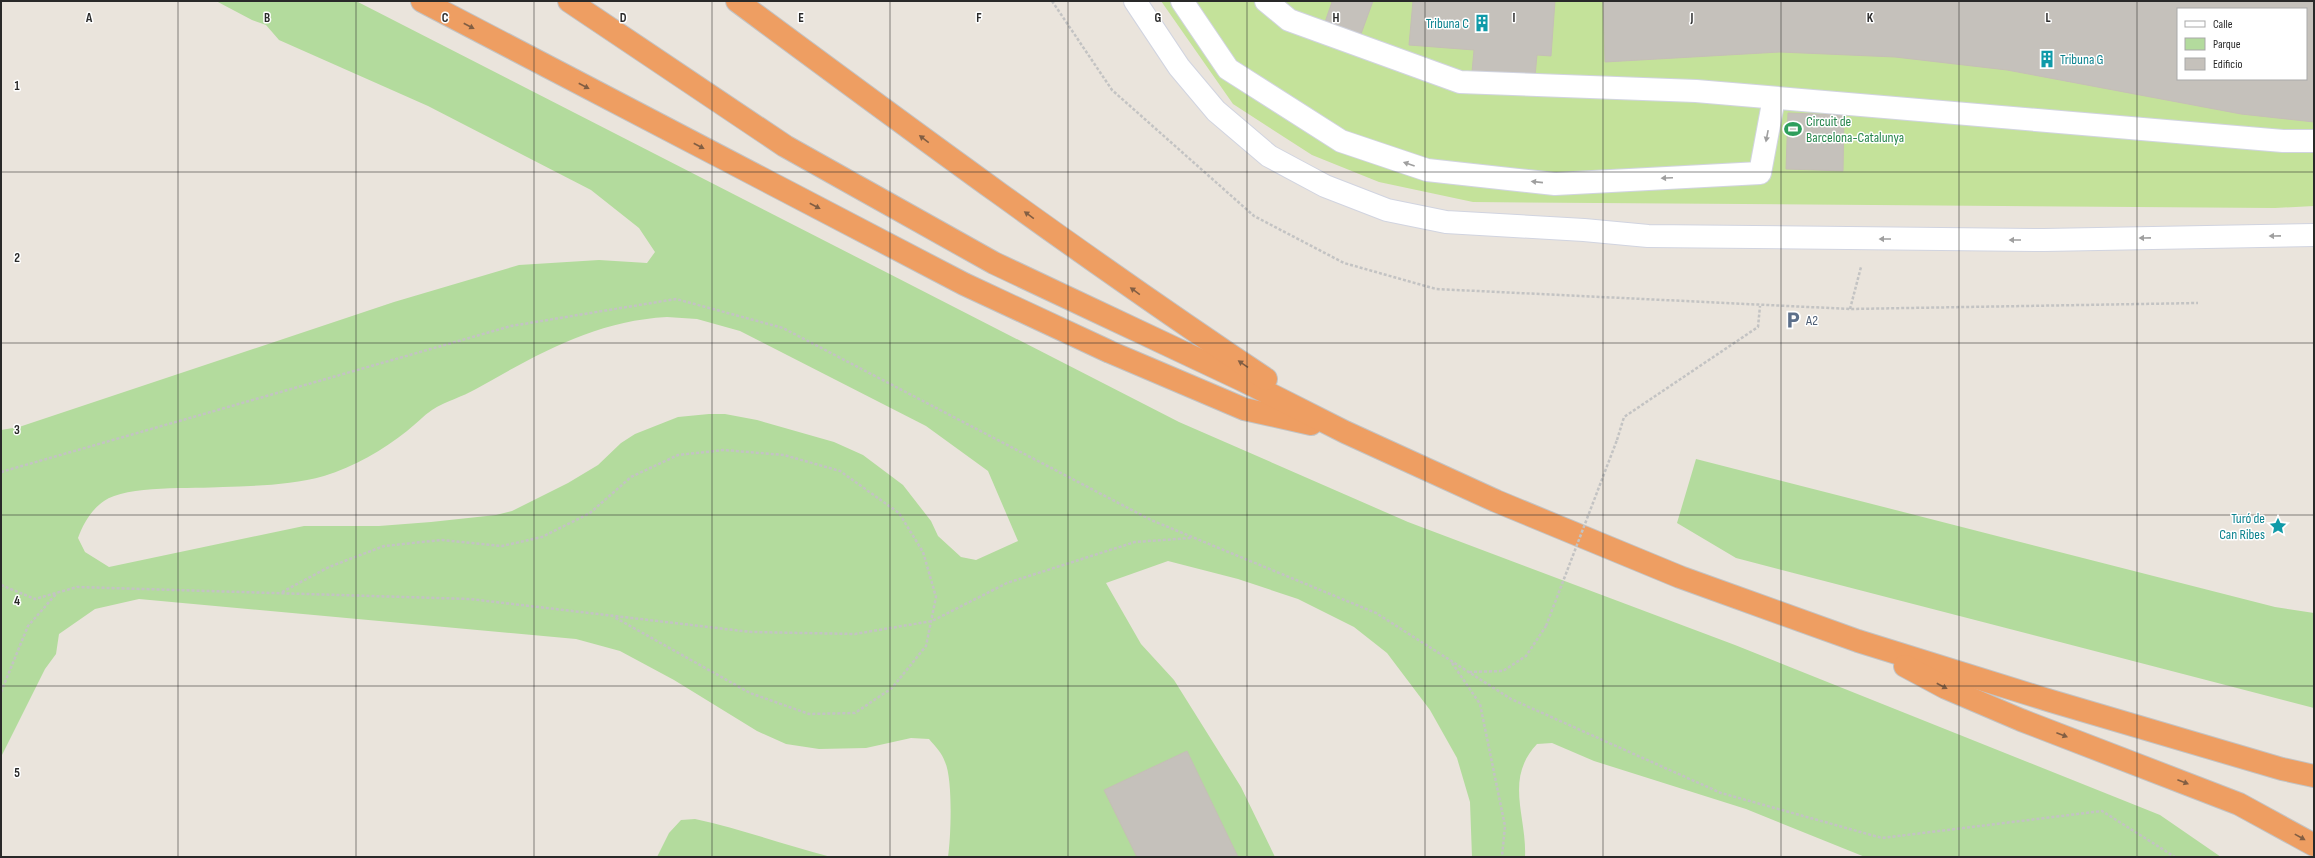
<svg xmlns="http://www.w3.org/2000/svg" width="2315" height="858" font-family="'Sofia Sans Condensed',sans-serif">
<rect width="100%" height="100%" fill="#eae4dc"/>
<g fill="#b3db9d" fill-rule="evenodd">
<path d="M216,1H356L1179,422L1408,522L1735,645L2160,815L2221,857H1865L1746,809L1594,761L1552,743L1537,744C1504,779 1527,816 1525,857H1472L1470,802L1457,758L1430,710L1387,653L1354,627L1298,599L1238,579L1168,561L1106,583L1141,644L1174,680L1241,787L1275,857H948C951,837 953,779 945,762C942,753 935,746 929,739L911,738L866,748L819,749L786,744L757,731L674,680L620,651L576,639L139,599L95,609L59,634L56,654L45,669L1,757V430L19,427L394,302L519,265L599,260L647,263L655,252L639,228L591,190L428,106L279,40L266,25L252,20ZM667,317L697,319L740,331L926,426L988,471L1018,541L976,560L961,557L938,536L931,521L903,485L863,455L834,442L757,420L725,414H709L678,417L635,434L621,443L598,465L568,483L512,511L496,515L431,522L379,526H304L109,567L85,552L78,538C83,524 91,510 104,501C126,485 194,489 223,487C256,486 292,485 324,476C354,467 383,450 407,431C416,424 423,416 432,410C446,401 462,397 476,389C538,354 594,321 667,317Z"/>
<polygon points="1696,459 2275,607 2314,613 2314,708 1736,558 1677,523"/>
<path d="M695,819C741,829 785,845 831,857H657L669,833L681,820Z"/>
</g>
<path fill="#c4e29a" fill-rule="evenodd" d="M1161,1H2314V206L2275,208L1473,202L1379,182L1312,155L1233,104ZM2178,9H2306V79H2178Z"/>
<g fill="#c5c1bb" stroke="#c5bfb6" fill-rule="evenodd">
<polygon points="1330,1 1373,1 1361,34 1325,22 1332,2"/>
<polygon points="1413,1 1555,1 1551,56 1537,55 1535,76 1472,72 1474,50 1409,45"/>
<path d="M1603,1H2314V122L2241,114L2007,70L1895,57L1780,52L1605,62ZM2178,9H2306V79H2178Z"/>
<polygon points="1788,113 1844,115 1843,171 1786,169"/>
<polygon points="1187,751 1238,857 1137,857 1104,790"/>
</g>
<g fill="none" stroke-linecap="round" stroke-linejoin="round">
<g stroke="#d1d4e0" stroke-width="24">
<g id="minor">
<polyline points="1135,1 1179,67 1216,111 1269,156 1325,186 1387,210 1446,222 1584,230 1648,236 2044,240 2314,235"/>
<polyline points="1182,1 1228,69 1341,141 1427,170 1555,184 1760,173 1774,98"/>
<polyline points="1266,1 1289,20 1460,82 1696,91 2283,141 2314,141"/>
</g>
</g>
<g stroke="#c3c3c3" stroke-width="24">
<g id="highway">
<polyline points="422,1 964,284 1110,352 1244,409 1311,424"/>
<polyline points="569,1 785,146 994,263 1242,380 1345,432 1496,501 1680,577 1858,641 2051,701 2282,769 2314,776"/>
<path d="M737,1C911,130 1086,259 1266,379"/>
<polyline points="1905,666 1946,688 2021,720 2239,804 2314,845"/>
</g>
</g>
<g stroke="#c3c3c3" stroke-width="2.5" stroke-dasharray="3 2" stroke-linecap="butt">
<polyline points="1052,1 1112,90 1254,216 1344,263 1436,289 1850,309 2198,303"/>
<polyline points="1850,309 1861,267"/>
<polyline points="1617,440 1624,417 1758,327 1760,306"/>
<polyline points="1,472 511,326 676,299 783,328 1151,520 1376,613 1511,699 1721,793 1882,838 2102,811 2175,857"/>
<polyline points="1,585 35,599 77,587 470,599 751,632 855,634 932,621 1007,583 1135,542 1191,538"/>
<polyline points="282,592 329,567 384,546 442,540 502,546 542,537 590,513 631,477 678,455 724,450 784,455 840,471 899,513 923,552 936,597 926,646 892,688 855,713 809,714 750,693 614,617"/>
<polyline points="1452,663 1480,704 1505,826 1502,857"/>
<polyline points="1469,672 1503,671 1526,656 1546,626"/>
<polyline points="1,692 28,626 57,593"/>
</g>
<use href="#minor" stroke="#fff" stroke-width="22"/>
<use href="#highway" stroke="#ee9e62" stroke-width="22"/>
<polyline stroke="#c3c3c3" stroke-width="2.5" stroke-dasharray="3 2" stroke-linecap="butt" points="1546,626 1617,440"/>
</g>
<defs><path id="oneway-solid" d="M-6-.8H1V-3.2L6.5 0L1 3.2V.8H-6Z"/></defs>
<g fill="#825e43">
<use href="#oneway-solid" transform="translate(469 26) rotate(28)"/>
<use href="#oneway-solid" transform="translate(584 86) rotate(28)"/>
<use href="#oneway-solid" transform="translate(924 139) rotate(-143)"/>
<use href="#oneway-solid" transform="translate(699 146) rotate(28)"/>
<use href="#oneway-solid" transform="translate(815 206) rotate(28)"/>
<use href="#oneway-solid" transform="translate(1029 215) rotate(-144)"/>
<use href="#oneway-solid" transform="translate(1135 291) rotate(-144)"/>
<use href="#oneway-solid" transform="translate(1243 364) rotate(-146)"/>
<use href="#oneway-solid" transform="translate(1942 686) rotate(28)"/>
<use href="#oneway-solid" transform="translate(2062 735) rotate(21)"/>
<use href="#oneway-solid" transform="translate(2183 782) rotate(21)"/>
<use href="#oneway-solid" transform="translate(2300 837) rotate(29)"/>
</g>
<g fill="#9f9f9f">
<use href="#oneway-solid" transform="translate(1767 136) rotate(101)"/>
<use href="#oneway-solid" transform="translate(1409 164) rotate(-161)"/>
<use href="#oneway-solid" transform="translate(1667 178) rotate(177)"/>
<use href="#oneway-solid" transform="translate(1537 182) rotate(-174)"/>
<use href="#oneway-solid" transform="translate(2275 236) rotate(179)"/>
<use href="#oneway-solid" transform="translate(2145 238) rotate(179)"/>
<use href="#oneway-solid" transform="translate(1885 239) rotate(-180)"/>
<use href="#oneway-solid" transform="translate(2015 240) rotate(-180)"/>
</g>
<path fill="none" stroke="#292929" stroke-width="1" stroke-opacity="0.55" d="M178,1V857M356,1V857M534,1V857M712,1V857M890,1V857M1068,1V857M1247,1V857M1425,1V857M1603,1V857M1781,1V857M1959,1V857M2137,1V857M1,172H2314M1,343H2314M1,515H2314M1,686H2314"/>
<defs>
<g id="building-bare" transform="scale(1.38)"><path d="M-4-6H4V6H1V3H-1V6H-4ZM-2.5-4.3h1.7v1.8h-1.7ZM.8-4.3h1.7v1.8H.8ZM-2.5-1h1.7V.8h-1.7ZM.8-1h1.7V.8H.8Z" fill="#0f9aa8" stroke="#fff" stroke-width="2.5" paint-order="stroke"/></g>
<g id="stadium-bare" transform="scale(1.38)"><path d="M0-5a6.5 5 0 1 0 0 10a6.5 5 0 1 0 0-10ZM-3.5-1.8h7v3.6h-7Z" fill="#2e9e5b" stroke="#fff" stroke-width="2.5" paint-order="stroke"/></g>
<g id="parking-bare" transform="scale(1.38)"><path d="M-3.5-5.5H1a3.5 3.5 0 0 1 0 7H-1V5.5H-3.5ZM-1-3.4V-.6H.8a1.4 1.4 0 0 0 0-2.8Z" fill="#5c6f8a" stroke="#fff" stroke-width="2.5" paint-order="stroke"/></g>
<g id="sight-bare" transform="scale(1.38)"><path d="M0-6L1.8-2.2L6-1.7L2.9 1.2L3.7 5.4L0 3.3L-3.7 5.4L-2.9 1.2L-6-1.7L-1.8-2.2Z" fill="#0f9aa8" stroke="#fff" stroke-width="2.5" paint-order="stroke"/></g>
</defs>
<g fill-rule="evenodd">
<use href="#building-bare" x="1482" y="23"/>
<use href="#building-bare" x="2047" y="59"/>
<use href="#stadium-bare" x="1793" y="129"/>
<use href="#parking-bare" x="1793" y="320"/>
<use href="#sight-bare" x="2278" y="526"/>
</g>
<g text-anchor="middle" stroke-width="3" stroke-linejoin="round" paint-order="stroke">
<g font-size="14" fill="#0d838f" stroke="#fff" text-anchor="end">
<text x="1469" y="28">Tribuna C</text>
<text x="2060" y="64" text-anchor="start">Tribuna G</text>
<text x="2265" y="523">Turó de<tspan x="2265" dy="16">Can Ribes</tspan></text>
</g>
<g font-size="14" fill="#27864d" stroke="#fff" text-anchor="start">
<text x="1806" y="126">Circuit de<tspan x="1806" dy="16">Barcelona-Catalunya</tspan></text>
</g>
<g font-size="14" fill="#4e5e75" stroke="#fff" text-anchor="start">
<text x="1806" y="325">A2</text>
</g>
</g>
<g font-size="13" text-anchor="middle" font-weight="bold" fill="#292929" stroke="#fff" stroke-width="3" stroke-linejoin="round" paint-order="stroke">
<text x="89" y="22">A</text>
<text x="267" y="22">B</text>
<text x="445" y="22">C</text>
<text x="623" y="22">D</text>
<text x="801" y="22">E</text>
<text x="979" y="22">F</text>
<text x="1158" y="22">G</text>
<text x="1336" y="22">H</text>
<text x="1514" y="22">I</text>
<text x="1692" y="22">J</text>
<text x="1870" y="22">K</text>
<text x="2048" y="22">L</text>
<text x="17" y="90">1</text>
<text x="17" y="262">2</text>
<text x="17" y="434">3</text>
<text x="17" y="605">4</text>
<text x="17" y="777">5</text>
</g>
<rect width="2315" height="858" fill="none" stroke="#292929" stroke-width="4"/>
<rect x="2177" y="8" width="130" height="72" fill="#ffffff" stroke="#a9a9a9"/>
<rect x="2185" y="21" width="20" height="6" fill="#ffffff" stroke="#a9a9a9"/>
<text x="2213" y="28" font-size="12" fill="#292929">Calle</text>
<rect x="2185" y="38" width="20" height="12" fill="#b3db9d" stroke="#a9a9a9"/>
<text x="2213" y="48" font-size="12" fill="#292929">Parque</text>
<rect x="2185" y="58" width="20" height="12" fill="#c5c1bb" stroke="#a9a9a9"/>
<text x="2213" y="68" font-size="12" fill="#292929">Edificio</text>
</svg>
